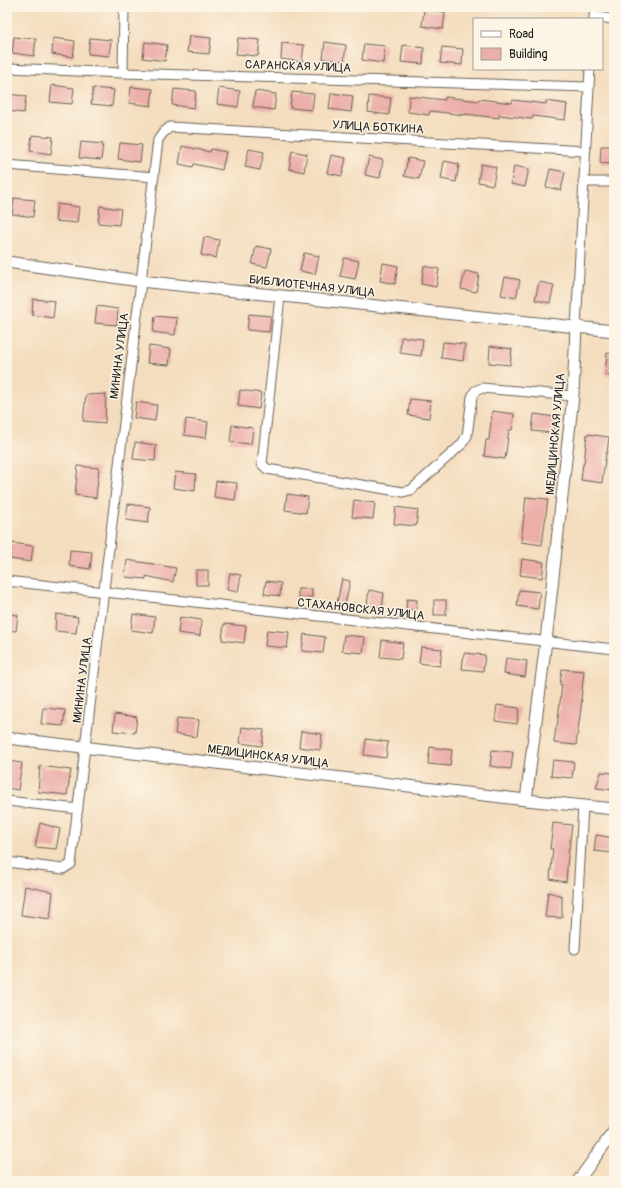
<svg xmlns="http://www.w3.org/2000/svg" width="621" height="1188" font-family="Pangolin,sans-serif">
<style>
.building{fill:#ecaea9}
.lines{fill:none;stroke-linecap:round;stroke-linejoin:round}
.minor-casing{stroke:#686055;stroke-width:11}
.tertiary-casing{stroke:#686055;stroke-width:13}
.minor{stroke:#fff;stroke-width:9}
.tertiary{stroke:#fff;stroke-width:11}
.labels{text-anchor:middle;stroke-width:3;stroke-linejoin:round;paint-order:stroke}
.street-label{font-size:12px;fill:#1c1c1c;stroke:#fcf5e5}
</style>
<rect width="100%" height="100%" fill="#fcf5e5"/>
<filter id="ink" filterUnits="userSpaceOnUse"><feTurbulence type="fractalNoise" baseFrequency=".025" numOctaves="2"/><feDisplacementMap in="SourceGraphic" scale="8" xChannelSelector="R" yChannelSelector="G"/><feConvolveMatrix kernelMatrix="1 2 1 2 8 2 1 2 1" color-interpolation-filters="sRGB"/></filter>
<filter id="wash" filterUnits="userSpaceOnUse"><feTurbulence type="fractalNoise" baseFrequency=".012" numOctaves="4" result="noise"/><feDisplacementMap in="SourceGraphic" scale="16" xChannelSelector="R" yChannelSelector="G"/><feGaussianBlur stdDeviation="0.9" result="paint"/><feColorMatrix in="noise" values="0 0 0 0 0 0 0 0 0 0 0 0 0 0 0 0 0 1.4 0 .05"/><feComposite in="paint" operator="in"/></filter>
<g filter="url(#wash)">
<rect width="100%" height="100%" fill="#f4ddbe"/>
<g id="blocks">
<g class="building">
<path d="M424,10L445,12L443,29L422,26Z"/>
<path d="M189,36L211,38L209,54L187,52Z"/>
<path d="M14,37L36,39L34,56L12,53Z"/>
<path d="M53,38L75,41L73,57L52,54Z"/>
<path d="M90,38L111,40L109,56L88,54Z"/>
<path d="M238,38L260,40L258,56L236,54Z"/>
<path d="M145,42L167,45L165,61L143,58Z"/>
<path d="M325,42L346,45L344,61L323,59Z"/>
<path d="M282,43L304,45L302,62L281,59Z"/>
<path d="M364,44L385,46L383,63L362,60Z"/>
<path d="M403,45L424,48L423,64L401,62Z"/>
<path d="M442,47L463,49L462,65L440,63Z"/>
<path d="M52,85L74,88L72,104L50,102Z"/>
<path d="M131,87L153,89L151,106L129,103Z"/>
<path d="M93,88L114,90L112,106L91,104Z"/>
<path d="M219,88L240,91L238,107L217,104Z"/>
<path d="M174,89L196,91L194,108L172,105Z"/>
<path d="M255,91L276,94L274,110L253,107Z"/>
<path d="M292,92L314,94L312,110L290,108Z"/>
<path d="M331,93L353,96L351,112L329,109Z"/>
<path d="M7,94L26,96L24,113L7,111Z"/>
<path d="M369,96L391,98L389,115L368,112Z"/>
<path d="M409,96L445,100V97L479,101V99L512,103L513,100L546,104V101L567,104L565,120L533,116L532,119L499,115V118L465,114V115L430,111L429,115L408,112Z"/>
<path d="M32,135L53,137L51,154L30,151Z"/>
<path d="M81,142L103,144L101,160L79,158Z"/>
<path d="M120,143L142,145L140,162L118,159Z"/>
<path d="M182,146L210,152L211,149L226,152L222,170L194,164L193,167L179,164Z"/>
<path d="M601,146H614V164L600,163Z"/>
<path d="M249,149L264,152L260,170L245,167Z"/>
<path d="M292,151L307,154L304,172L289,169Z"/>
<path d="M331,155L346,158L342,176L327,173Z"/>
<path d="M369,157L383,160L380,178L365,175Z"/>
<path d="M408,158L423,161L419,179L404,176Z"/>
<path d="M444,161L459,164L456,182L441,179Z"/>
<path d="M481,164L496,167L493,185L478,182Z"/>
<path d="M514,166L529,169L525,187L511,184Z"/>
<path d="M550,169L565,172L561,190L546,187Z"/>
<path d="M14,198L35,200L33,217L12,214Z"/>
<path d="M57,204L79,207L77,223L55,221Z"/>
<path d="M100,206L121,209L119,225L98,223Z"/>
<path d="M204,237L219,240L216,258L201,255Z"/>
<path d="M256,246L271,249L267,267L252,264Z"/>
<path d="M304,253L319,256L315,274L300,271Z"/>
<path d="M344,258L359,261L355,279L340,276Z"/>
<path d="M383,263L398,266L395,284L380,281Z"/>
<path d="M424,266L439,269L436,287L421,284Z"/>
<path d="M465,271L479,274L476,292L461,289Z"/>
<path d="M505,277L520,280L516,298L501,295Z"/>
<path d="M539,282L554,285L550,303L535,300Z"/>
<path d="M33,299L55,301L53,318L32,315Z"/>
<path d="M97,306L118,309L117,325L95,323Z"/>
<path d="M249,314L271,316L269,332L247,330Z"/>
<path d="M155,316L177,318L175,335L153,332Z"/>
<path d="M401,337L423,339L421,356L400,353Z"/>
<path d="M443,342L465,344L463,361L441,358Z"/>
<path d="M149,346L171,349L169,365L147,363Z"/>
<path d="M490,346L512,349L510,365L489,363Z"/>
<path d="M607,353L614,354V376L605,375Z"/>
<path d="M240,390L261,393L259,409L238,406Z"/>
<path d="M106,394L105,423L83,421L86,395Z"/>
<path d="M410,399L431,401L429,418L408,415Z"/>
<path d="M136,402L157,405L155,421L134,418Z"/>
<path d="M492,411L514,414L512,430H509L505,459L484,456L486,440H489Z"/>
<path d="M534,414L555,417L553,433L532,431Z"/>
<path d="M186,419L208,422L206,438L184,435Z"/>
<path d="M232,425L253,428L251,444L230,442Z"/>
<path d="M587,434L609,437L607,453H606L602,483L581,480L583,464H584Z"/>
<path d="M135,442L156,445L155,461L133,459Z"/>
<path d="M78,466L99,468L96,498L75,495Z"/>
<path d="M175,472L196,474L195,491L173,488Z"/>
<path d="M216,481L237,483L235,500L214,497Z"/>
<path d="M287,494L308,497L306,513L285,510Z"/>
<path d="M526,497L548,499L542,545L521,542Z"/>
<path d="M354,500L375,503L373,519L352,517Z"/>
<path d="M128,504L150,507L148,523L126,520Z"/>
<path d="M396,507L418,510L416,526L394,524Z"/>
<path d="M12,543L33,546L31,562L10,559Z"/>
<path d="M70,550L92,552L90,569L69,566Z"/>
<path d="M522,559L544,562L542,578L520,575Z"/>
<path d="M127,560L153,564L176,568L173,582L146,576V579L125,577Z"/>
<rect x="196" y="570" width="12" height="15"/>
<path d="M230,573L241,575L238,592L227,590Z"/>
<path d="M342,579L350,581L345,605L337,603Z"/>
<path d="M266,581L281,583L280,596L264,594Z"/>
<rect x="298" y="589" width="14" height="8"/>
<path d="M369,590L384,593L382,608L367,605Z"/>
<path d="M519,590L540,592L538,609L517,606Z"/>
<path d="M407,599L417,600L416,610L406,609Z"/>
<rect x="434" y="600" width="12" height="15"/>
<path d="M7,614L18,615L16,631L7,630Z"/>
<path d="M56,614L78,617L76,633L55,631Z"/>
<path d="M133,614L155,617L153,633L131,630Z"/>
<path d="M180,617L201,620L200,636L178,633Z"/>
<path d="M224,624L246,626L244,643L222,640Z"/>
<path d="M267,630L289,632L287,648L265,646Z"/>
<path d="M304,634L325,637L323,653L302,651Z"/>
<path d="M344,635L365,637L363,653L342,651Z"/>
<path d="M382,640L403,643L401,659L380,657Z"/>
<path d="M421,647L442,649L440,666L419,663Z"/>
<path d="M464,653L485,655L483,671L462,669Z"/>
<path d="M506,658L527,661L525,677L504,674Z"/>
<path d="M562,669L584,671L581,700H582L576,745L554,743L556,727H557L562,685H560Z"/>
<path d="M497,705L519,708L517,724L495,721Z"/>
<path d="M43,708L65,710L63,726L41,724Z"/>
<path d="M115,714L137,717L135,733L113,731Z"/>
<path d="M177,718L199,720L197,737L175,734Z"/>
<path d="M242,727L264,730L262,746L240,743Z"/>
<path d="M301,731L322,734L320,750L299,747Z"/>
<path d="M366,739L388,742L386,758L364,755Z"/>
<path d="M430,747L452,750L450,766L428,764Z"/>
<path d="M492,750L513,752L511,769L490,766Z"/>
<path d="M553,760L574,762L572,778L551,776Z"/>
<path d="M7,761L22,763L18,790L7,788Z"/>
<path d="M40,766L71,770L67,795L38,792Z"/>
<path d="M601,772L614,773V790L596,788Z"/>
<path d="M40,823L60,829L56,849L35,847Z"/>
<path d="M553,823L572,825L568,856L566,882L550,879L553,849H550Z"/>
<path d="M596,835L614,838V853L594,851Z"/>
<path d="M25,886L53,892L50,919L21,915Z"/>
<path d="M548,892L562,896V918L545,917Z"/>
</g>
</g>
</g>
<g filter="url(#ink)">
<use href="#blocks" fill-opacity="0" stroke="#686055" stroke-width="1"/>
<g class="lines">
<g class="minor-casing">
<g id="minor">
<path d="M594,17L614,19"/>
<path d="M594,19L595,7"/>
<path d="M7,68L123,73L589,87"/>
<path d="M123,73L124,7"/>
<path d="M7,165L154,177"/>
<path d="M583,182H614"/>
<path d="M280,296L262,464L267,469L403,492L411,490L461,445L467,436L472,397L475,391L482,388L573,396"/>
<path d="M576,327L590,69"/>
<path d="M7,581L614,649"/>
<path d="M7,801L78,809"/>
<path d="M7,862L63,869L71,864C101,623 128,381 158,140L163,133L170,127L585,151"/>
<path d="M575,949L583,806"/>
</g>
</g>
<g class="tertiary-casing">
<g id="tertiary">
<path d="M7,262L140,281L614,331"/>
<path d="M7,738L526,800L614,809"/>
<path d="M526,800L546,641L573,396L576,327"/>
<path d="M578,1181L614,1131"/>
</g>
</g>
<use href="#minor" class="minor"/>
<use href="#tertiary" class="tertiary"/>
</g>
</g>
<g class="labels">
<g class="street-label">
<text transform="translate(298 66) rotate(2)" y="4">САРАНСКАЯ УЛИЦА</text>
<text transform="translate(378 127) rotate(3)" y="4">УЛИЦА БОТКИНА</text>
<text transform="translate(312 286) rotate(6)" y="4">БИБЛИОТЕЧНАЯ УЛИЦА</text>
<text transform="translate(119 356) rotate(-83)" y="4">МИНИНА УЛИЦА</text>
<text transform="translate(555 434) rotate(-85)" y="4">МЕДИЦИНСКАЯ УЛИЦА</text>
<text transform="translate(361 609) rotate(6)" y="4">СТАХАНОВСКАЯ УЛИЦА</text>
<text transform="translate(82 680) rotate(-83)" y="4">МИНИНА УЛИЦА</text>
<text transform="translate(268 756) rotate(7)" y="4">МЕДИЦИНСКАЯ УЛИЦА</text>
</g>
</g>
<rect width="621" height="1188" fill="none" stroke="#fcf5e5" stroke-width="24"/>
<rect x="473" y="18" width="130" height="52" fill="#fcf5e5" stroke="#a29e95"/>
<rect x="481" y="31" width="20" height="6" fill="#ffffff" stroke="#a29e95"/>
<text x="509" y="38" font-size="12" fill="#1c1c1c">Road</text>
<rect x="481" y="48" width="20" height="12" fill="#ecaea9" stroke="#a29e95"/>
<text x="509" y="58" font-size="12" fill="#1c1c1c">Building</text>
</svg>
